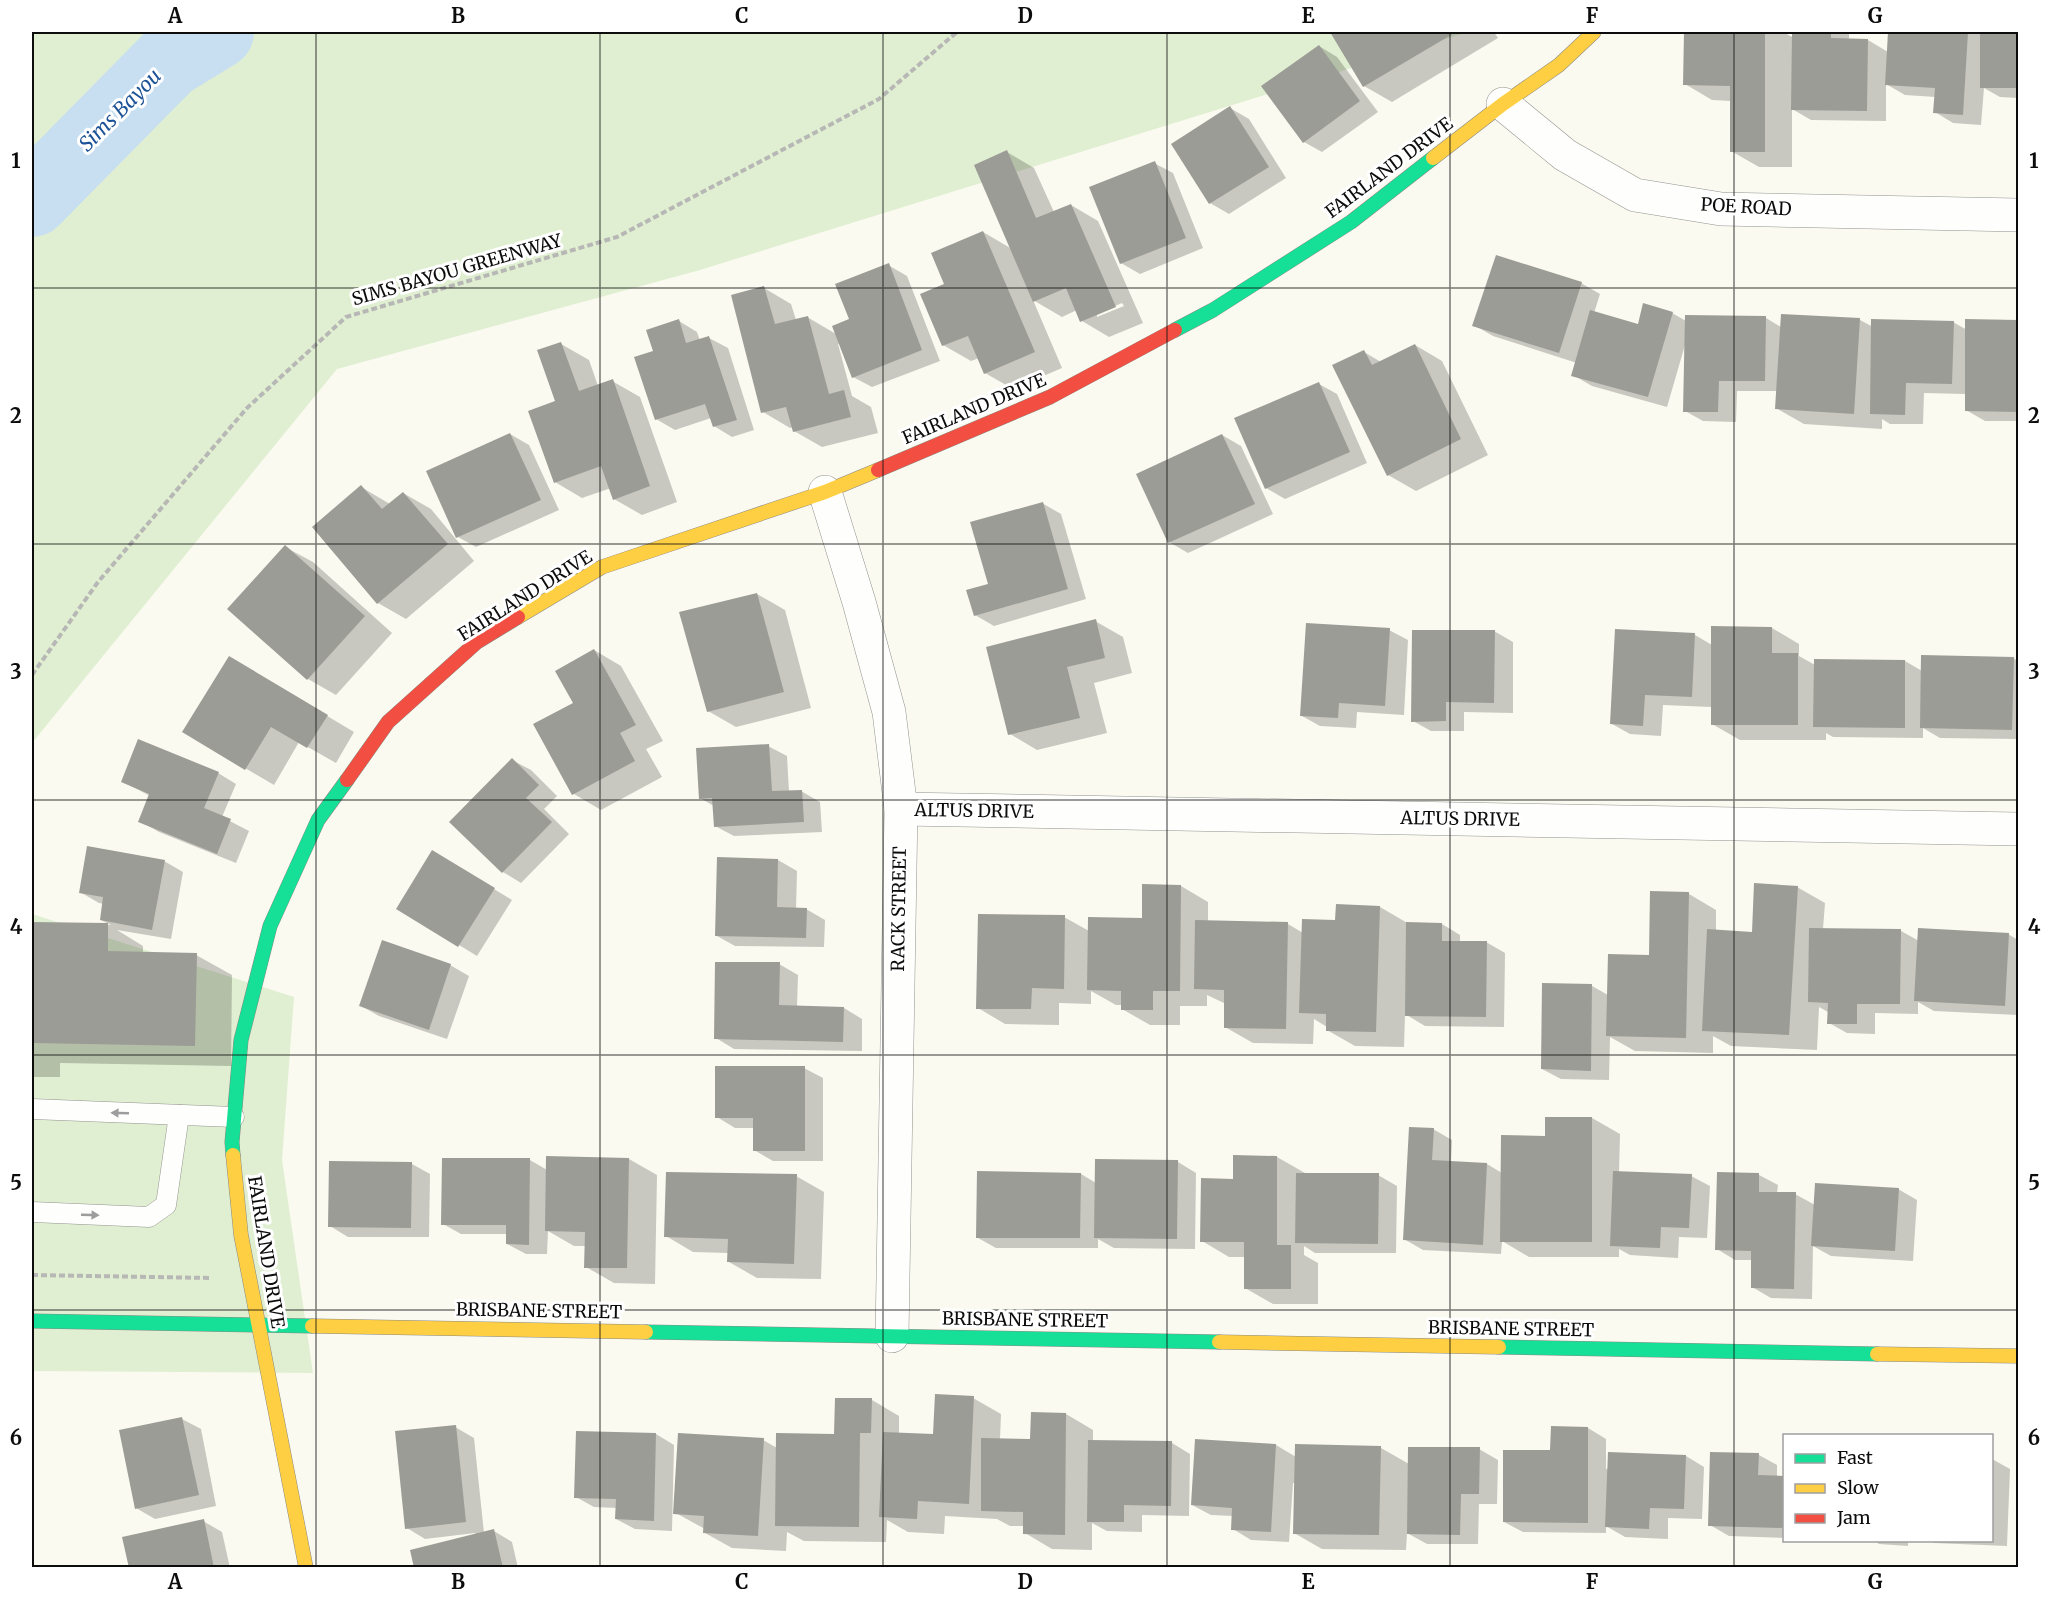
<svg xmlns="http://www.w3.org/2000/svg" width="2050" height="1599" font-family="Merriweather,serif">
<style>
.green{fill:#e0efd1}
.shadow{fill:#0003;fill-rule:evenodd}
.lines{fill:none;stroke-linecap:round;stroke-linejoin:round}
.river{stroke:#c8dff2;stroke-width:74}
.building{fill:#9c9c96}
.lane-casing{stroke:#93938f;stroke-width:21}
.street-casing{stroke:#93938f;stroke-width:34}
.fast-casing{stroke:#8a8a85;stroke-width:15}
.slow-casing{stroke:#8a8a85;stroke-width:15}
.jam-casing{stroke:#8a8a85;stroke-width:15}
.path{stroke:#b7b7b5;stroke-width:4;stroke-dasharray:6 3;stroke-linecap:butt}
.lane{stroke:#fefefd;stroke-width:20}
.street{stroke:#fefefd;stroke-width:33}
.fast{stroke:#16e098;stroke-width:14}
.slow{stroke:#ffcf43;stroke-width:14}
.jam{stroke:#f24e42;stroke-width:14}
.oneway{fill:#9d9d9d}
.grid{fill:none;stroke:#0c0c0c;stroke-width:1.5;stroke-opacity:0.55}
.labels{text-anchor:middle;stroke-width:6;stroke-linejoin:round;paint-order:stroke}
.street-label{font-size:18px;fill:#0c0c0c;stroke:#fff}
.water-label{font-size:20px;font-style:italic;fill:#1c5297;stroke:#fff}
.neatline{fill:none;stroke:#0c0c0c;stroke-width:2}
.grid-label{font-size:20px;text-anchor:middle;font-weight:bold;fill:#0c0c0c}
</style>
<rect width="100%" height="100%" fill="#fafaf0"/>
<g class="green">
<path d="M32,32H1468L700,270L337,369L32,743Z"/>
<path d="M32,914L294,997L282,1160L313,1373L32,1371Z"/>
</g>
<g class="shadow">
<path d="M1334,32H1494L1498,38L1392,102L1364,86L1332,33Z"/>
<path d="M1685,32H1783L1794,38V32H1849V40H1868L1888,52L1890,32H2018V98L2000,97L1984,88L1981,125L1953,123L1935,112L1936,97L1905,95L1886,84V121L1811,120L1792,109V167H1759L1731,151V101L1712,100L1685,84Z"/>
<path d="M1319,46L1337,57L1378,112L1322,152L1304,142Z"/>
<path d="M1230,108L1249,119L1286,178L1229,214L1210,203Z"/>
<path d="M1007,152L1034,168L1054,212L1071,205L1098,221L1143,323L1109,337L1082,321L1077,310L1062,317L1033,300L1062,368L1013,389L985,373L979,358L971,361L943,345L946,284L983,232L1012,249ZM1122,303L1124,306L1097,317V314Z"/>
<path d="M1154,163L1173,173L1203,248L1140,274L1121,263Z"/>
<path d="M888,265L907,276L940,361L872,387L853,377L840,343L838,344L852,396L871,407L878,433L822,447L794,431L793,427L790,428L763,412L764,288L791,304L796,320L807,317L836,334L851,320Z"/>
<path d="M1581,283L1600,294L1594,313L1639,326L1672,313L1686,321L1766,318L1781,327L1860,320L1873,327L1953,322L1967,330V321H2018V421H1985L1966,410V394L1924,393L1923,424H1890L1882,419V429L1804,424L1776,408L1777,391H1737L1736,422L1703,421L1685,411V345L1667,407L1592,386L1573,375L1577,363L1493,336L1474,325Z"/>
<path d="M679,321L697,332L700,341L709,338L728,348L754,430L732,437L714,426L711,418L675,430L656,419L655,352Z"/>
<path d="M561,344L589,360L598,386L612,381L640,397L677,502L642,515L614,499L611,488L582,498L555,482Z"/>
<path d="M1415,345L1442,361L1488,455L1416,491L1388,475L1364,352L1381,362Z"/>
<path d="M1319,384L1337,394L1367,463L1285,499L1266,488Z"/>
<path d="M510,434L529,445L559,510L476,547L458,537Z"/>
<path d="M1222,435L1241,446L1273,514L1188,553L1169,542Z"/>
<path d="M361,487L390,504L403,493L431,509L474,561L406,619L378,603L314,527Z"/>
<path d="M1042,503L1061,514L1086,599L994,626L975,615L990,585Z"/>
<path d="M285,547L313,562L392,633L336,695L308,679L229,609Z"/>
<path d="M757,594L785,610L811,708L736,727L708,711Z"/>
<path d="M1095,621L1123,637L1132,673L1094,683L1107,733L1037,750L1010,734Z"/>
<path d="M1772,628L1799,644V656L1815,665L1905,661L1922,671L2013,658L2018,661V739L1940,738L1923,728V738L1833,737L1826,733V740H1740L1712,724V707L1663,705L1661,736L1630,734L1612,724L1695,635L1712,645Z"/>
<path d="M1389,630L1408,640L1404,715L1357,712L1356,728L1320,726L1302,716Z"/>
<path d="M1494,631L1513,642V713L1464,712V731H1431L1413,721Z"/>
<path d="M594,650L621,666L663,741L646,749L662,777L601,810L574,794L575,703Z"/>
<path d="M257,674L354,732L336,763L299,742L274,785L184,732Z"/>
<path d="M768,746L787,756L789,792L801,791L820,802L822,832L734,836L715,826L714,806L700,798Z"/>
<path d="M512,760L531,770L557,796L544,809L569,834L521,883L503,872Z"/>
<path d="M218,773L236,784L222,817L249,831L236,863L159,832L140,821L150,796L122,781Z"/>
<path d="M718,859L778,860L797,871L796,909H806L825,920L824,947L735,946L717,936Z"/>
<path d="M164,861L183,872L171,939L117,930L143,946V953L196,955L232,975L231,1066L60,1063V1077H32V923L111,925L101,920L104,904L99,903L80,892Z"/>
<path d="M451,863L512,900L477,956L459,945Z"/>
<path d="M1181,886L1208,902V922L1288,924L1303,933L1380,907L1409,924H1442L1460,935V942H1486L1505,953L1504,1027L1425,1026L1405,1014L1404,1047L1355,1046L1327,1030V1027L1314,1019L1313,1044L1253,1043L1225,1027L1226,1004L1207,995V1006H1180V1025H1150L1122,1009V1005H1116L1091,991V1004L1059,1003V1025L1005,1024L978,1008L1064,917L1089,931L1143,919Z"/>
<path d="M1797,887L1825,903L1823,929L1901,931L1919,941L2008,934L2018,940V1015L1934,1011L1918,1002V1014L1875,1013V1034L1847,1033L1829,1023L1828,1012L1819,1007L1817,1050L1731,1046L1713,1036V1053L1635,1051L1610,1037L1609,1080L1561,1079L1542,1069L1592,986L1608,995L1651,956L1689,894L1716,910V931L1753,933Z"/>
<path d="M779,964L798,975L797,1007L844,1008L862,1019V1051L734,1049L716,1038Z"/>
<path d="M450,965L469,976L447,1039L379,1016L361,1006Z"/>
<path d="M804,1068L823,1078V1161H773L754,1150V1128H735L717,1117Z"/>
<path d="M1547,1118H1592L1620,1134L1619,1173L1691,1176L1710,1186L1707,1238L1679,1237L1678,1258L1630,1255L1619,1249V1257H1529L1502,1241L1501,1254L1423,1250L1404,1239L1433,1129L1452,1140L1451,1162L1487,1164L1502,1173L1547,1137Z"/>
<path d="M1235,1156L1277,1157L1305,1173L1378,1175L1397,1186L1396,1253H1315L1304,1246V1255L1318,1263V1304H1273L1245,1288V1257H1229L1202,1241L1235,1180Z"/>
<path d="M629,1159L657,1175L655,1284L614,1283L586,1267V1246H574L548,1231L547,1254H526L507,1244V1234H461L443,1224L530,1160L547,1170Z"/>
<path d="M1178,1162L1196,1173L1195,1249L1114,1248L1098,1239V1248H996L978,1238L1081,1174L1096,1183Z"/>
<path d="M412,1164L430,1174L429,1237H348L330,1226Z"/>
<path d="M1718,1174L1759,1175L1778,1185L1777,1193L1795,1194L1815,1205L1898,1189L1917,1200L1913,1261L1831,1256L1813,1246L1812,1299L1771,1298L1752,1287L1753,1260H1735L1717,1249Z"/>
<path d="M796,1176L824,1192L821,1279L757,1278L729,1262V1253L693,1252L666,1236Z"/>
<path d="M973,1398L1001,1414L1000,1439L1032,1440L1066,1414L1093,1430V1441L1172,1443L1190,1454L1189,1516L1142,1515V1532L1107,1531L1092,1523V1550L1052,1549L1025,1533V1526H1010L997,1519L945,1516L944,1534L908,1532L887,1520L886,1542L804,1541L787,1532L786,1551L732,1548L705,1533V1529L674,1512L763,1440L777,1448L835,1436L872,1400L899,1416V1434L934,1436Z"/>
<path d="M182,1419L201,1429L216,1506L155,1519L136,1508Z"/>
<path d="M455,1427L474,1438L484,1533L494,1531L512,1542L518,1568H416L476,1535L475,1533L425,1539L407,1528Z"/>
<path d="M1588,1428L1606,1439V1469L1686,1456L1704,1467L1702,1519L1668,1518V1539L1625,1537L1606,1526V1533L1523,1532L1504,1522L1552,1451Z"/>
<path d="M656,1434L674,1445L672,1531L635,1529L616,1519L617,1508L594,1507L576,1497Z"/>
<path d="M1276,1445L1296,1457L1381,1448L1409,1464L1479,1449L1498,1460L1497,1504H1479L1478,1544H1427L1407,1533L1406,1550L1322,1549L1294,1533L1295,1483H1293L1289,1542L1251,1540L1233,1529V1516L1211,1515L1192,1505Z"/>
<path d="M1759,1455L1777,1465V1477H1784V1538L1729,1536L1710,1525Z"/>
<path d="M1992,1459L2010,1469L2007,1546L1934,1543L1929,1540H1992Z"/>
<path d="M203,1521L222,1532L230,1568H131Z"/>
<path d="M1873,1540H1908V1546L1879,1544Z"/>
</g>
<g class="lines">
<path class="river" d="M32,200L168,62L217,32"/>
</g>
<g class="building">
<path d="M1330,32H1456L1363,87Z"/>
<path d="M1684,32H1765V152H1730V86L1683,85Z"/>
<path d="M1792,32H1831V38L1868,39L1867,111L1791,110Z"/>
<path d="M1888,32H1968L1963,115L1933,113L1935,88L1885,85Z"/>
<rect x="1980" y="32" width="38" height="56"/>
<path d="M1319,45L1360,101L1303,143L1261,86Z"/>
<path d="M1230,106L1269,167L1209,204L1171,144Z"/>
<path d="M1007,150L1036,218L1071,204L1116,307L1080,322L1066,288L1033,302L974,165Z"/>
<path d="M1155,161L1186,238L1120,264L1089,187Z"/>
<path d="M983,231L1035,352L984,374L968,336L942,346L920,294L944,284L931,253Z"/>
<path d="M1496,255L1582,282L1559,353L1472,326Z"/>
<path d="M889,263L922,350L852,378L832,326L849,319L835,284Z"/>
<path d="M764,286L775,324L808,316L829,394L844,390L851,417L793,432L786,407L761,413L731,295Z"/>
<path d="M1643,303L1673,312L1648,397L1571,376L1590,310L1638,324Z"/>
<path d="M1781,314L1860,318L1854,414L1775,409Z"/>
<path d="M1685,315L1766,316L1765,381H1719L1718,412H1683Z"/>
<path d="M679,319L686,343L709,336L737,420L713,427L705,404L655,420L634,357L653,351L646,330Z"/>
<path d="M1871,319L1954,321L1952,384L1906,383L1905,415L1870,414Z"/>
<path d="M1965,319L2018,320V412L1965,411Z"/>
<path d="M561,342L579,391L613,379L650,486L613,500L601,466L554,483L528,411L555,401L537,350Z"/>
<path d="M1415,344L1461,439L1387,476L1332,365L1364,350L1372,365Z"/>
<path d="M1319,382L1350,452L1265,489L1234,418Z"/>
<path d="M510,433L541,500L456,538L426,471Z"/>
<path d="M1222,434L1255,504L1168,543L1136,474Z"/>
<path d="M361,485L382,509L403,492L448,544L377,604L312,527Z"/>
<path d="M1043,502L1068,589L974,616L966,590L988,584L970,522Z"/>
<path d="M285,545L365,616L307,680L227,609Z"/>
<path d="M757,593L784,692L707,712L679,612Z"/>
<path d="M1096,619L1105,658L1067,667L1080,718L1008,735L986,647Z"/>
<path d="M1306,623L1390,628L1385,706L1339,703L1338,718L1300,716Z"/>
<path d="M1711,626L1772,627V653H1798V725H1711Z"/>
<path d="M1615,629L1695,633L1692,697L1645,695L1643,726L1610,724Z"/>
<path d="M1412,630H1495L1494,703L1446,702V721L1411,722Z"/>
<path d="M594,649L636,725L620,733L635,761L572,795L533,724L573,703L555,671Z"/>
<path d="M1921,655L2014,657L2012,730L1920,728Z"/>
<path d="M229,656L328,715L307,748L271,727L245,770L182,732Z"/>
<path d="M1814,659L1905,660V728L1813,727Z"/>
<path d="M138,739L219,772L204,808L231,819L217,854L138,822L149,794L121,782Z"/>
<path d="M769,744L772,791L802,790L804,822L714,827L712,798L699,799L696,748Z"/>
<path d="M512,758L539,785L526,798L552,822L502,873L449,822Z"/>
<path d="M87,846L165,860L152,930L100,920L103,897L79,893Z"/>
<path d="M432,850L495,888L458,947L396,909Z"/>
<path d="M717,857L778,859L777,907L807,908L806,938L715,936Z"/>
<path d="M1754,883L1798,886L1789,1035L1702,1031L1707,929L1752,932Z"/>
<path d="M1142,884L1181,885L1180,991H1153V1010H1121V991L1087,990L1088,917L1142,918Z"/>
<path d="M1650,891L1689,892L1686,1038L1606,1036L1608,954L1649,955Z"/>
<path d="M1336,904L1380,906L1376,1032L1326,1031V1014L1299,1013L1302,919L1335,920Z"/>
<path d="M978,914L1065,915L1064,989L1032,988L1031,1009H976Z"/>
<path d="M1195,920L1288,922L1286,1029L1224,1028V990L1194,989Z"/>
<path d="M32,922L108,923V951L197,953L195,1046L32,1043Z"/>
<path d="M1406,922L1442,923V941H1487L1486,1017L1405,1016Z"/>
<path d="M1809,928L1901,929L1900,1004H1857V1024H1827L1828,1003L1808,1002Z"/>
<path d="M1918,928L2009,933L2005,1006L1914,1001Z"/>
<path d="M382,940L451,964L429,1030L359,1006Z"/>
<path d="M715,962H780L779,1005L844,1007L843,1042L714,1039Z"/>
<path d="M1542,983L1592,984L1591,1071L1541,1069Z"/>
<path d="M715,1066H805V1151H753V1118H715Z"/>
<path d="M1545,1117H1592V1242H1500L1501,1135L1545,1136Z"/>
<path d="M1409,1127L1434,1128L1432,1160L1487,1163L1483,1245L1403,1240Z"/>
<path d="M1233,1155L1277,1156V1245H1291V1289H1244V1242H1200L1201,1178L1233,1179Z"/>
<path d="M546,1156L629,1158L627,1268H584L585,1232L545,1231Z"/>
<path d="M442,1158H530L529,1245L506,1244V1225H441Z"/>
<path d="M1095,1159L1178,1160L1177,1239L1094,1238Z"/>
<path d="M329,1161L412,1162L411,1228L328,1227Z"/>
<path d="M977,1171L1081,1173L1080,1238H976Z"/>
<path d="M1613,1171L1692,1174L1689,1228L1661,1227L1660,1248L1610,1246Z"/>
<path d="M666,1172L797,1174L794,1264L727,1262L728,1239L664,1237Z"/>
<path d="M1717,1172L1759,1173V1192H1796L1794,1289L1751,1288V1251L1715,1250Z"/>
<path d="M1296,1173H1379L1378,1244L1295,1243Z"/>
<path d="M1815,1183L1899,1188L1895,1251L1811,1246Z"/>
<path d="M935,1394L974,1396L969,1504L918,1501L917,1519L879,1517L883,1432L933,1434Z"/>
<path d="M835,1398H872L871,1433H860L859,1527L775,1526L776,1433L834,1434Z"/>
<path d="M1031,1412L1066,1413L1065,1535L1023,1534V1512L981,1511V1438L1030,1439Z"/>
<path d="M182,1417L199,1495L135,1509L119,1430Z"/>
<path d="M456,1425L466,1522L405,1529L395,1431Z"/>
<path d="M1551,1426L1588,1427V1523L1503,1522V1450H1550Z"/>
<path d="M576,1431L656,1433L654,1521L615,1519L616,1499L574,1498Z"/>
<path d="M678,1433L764,1438L758,1536L703,1533L704,1516L673,1514Z"/>
<path d="M1195,1439L1276,1444L1271,1532L1231,1530L1232,1508L1191,1505Z"/>
<path d="M1088,1440L1172,1441L1171,1506L1124,1505V1522H1087Z"/>
<path d="M1295,1444L1381,1446L1379,1535L1293,1534Z"/>
<path d="M1408,1447H1480L1479,1494H1461L1460,1535L1407,1534Z"/>
<path d="M1608,1452L1686,1455L1684,1509L1650,1508L1649,1529L1605,1527Z"/>
<path d="M1710,1452L1759,1453L1758,1475L1784,1476V1528L1708,1526Z"/>
<path d="M204,1519L214,1568H129L122,1537Z"/>
<path d="M494,1529L503,1568H414L410,1550Z"/>
</g>
<g class="lines">
<g class="lane-casing">
<g id="lane">
<path d="M32,1109L234,1117"/>
<path d="M32,1212L149,1217L166,1205L179,1115"/>
</g>
</g>
<g class="street-casing">
<g id="street">
<path d="M1503,104L1565,155L1635,195L1721,209L2018,215"/>
<path d="M825,492L859,602L889,712L901,809L892,1336"/>
<path d="M901,809L2018,829"/>
</g>
</g>
<g class="fast-casing">
<g id="fast">
<path d="M1175,330L1213,310L1351,222L1433,158"/>
<path d="M233,1155L232,1142L241,1040L270,926L318,820L347,780"/>
<path d="M32,1321L312,1326"/>
<path d="M646,1332L1219,1342"/>
<path d="M1499,1347L1877,1354"/>
</g>
</g>
<g class="slow-casing">
<g id="slow">
<path d="M1433,158L1503,104L1559,65L1594,32"/>
<path d="M518,617L602,567L825,492L878,470"/>
<path d="M233,1155L241,1235L306,1568"/>
<path d="M312,1326L646,1332"/>
<path d="M1219,1342L1499,1347"/>
<path d="M1877,1354L2018,1356"/>
</g>
</g>
<g class="jam-casing">
<g id="jam">
<path d="M878,470L1050,397L1175,330"/>
<path d="M347,780L388,722L477,642L518,617"/>
</g>
</g>
<g class="path">
<path d="M32,675L98,582L247,408L346,317L617,237L879,99L957,32"/>
<path d="M32,1275L212,1278"/>
</g>
<use href="#lane" class="lane"/>
<use href="#street" class="street"/>
<use href="#fast" class="fast"/>
<use href="#slow" class="slow"/>
<use href="#jam" class="jam"/>
</g>
<defs><path id="oneway-solid" d="M-6-.8H1V-3.2L6.5 0L1 3.2V.8H-6Z" transform="scale(1.5)"/></defs>
<g class="oneway">
<use href="#oneway-solid" transform="translate(120 1113) rotate(-178)"/>
<use href="#oneway-solid" transform="translate(90 1215) rotate(2)"/>
</g>
<path class="grid" d="M316,32V1568M600,32V1568M883,32V1568M1167,32V1568M1450,32V1568M1734,32V1568M32,288H2018M32,544H2018M32,800H2018M32,1055H2018M32,1310H2018"/>
<g class="labels">
<g class="street-label">
<text transform="translate(1389 168) rotate(-37)" y="6">FAIRLAND DRIVE</text>
<text transform="translate(1746 207) rotate(3)" y="6">POE ROAD</text>
<text transform="translate(457 270) rotate(-16)" y="6">SIMS BAYOU GREENWAY</text>
<text transform="translate(974 409) rotate(-23)" y="6">FAIRLAND DRIVE</text>
<text transform="translate(525 596) rotate(-32)" y="6">FAIRLAND DRIVE</text>
<text transform="translate(974 811) rotate(1)" y="6">ALTUS DRIVE</text>
<text transform="translate(1460 819) rotate(1)" y="6">ALTUS DRIVE</text>
<text transform="translate(899 909) rotate(-89)" y="6">RACK STREET</text>
<text transform="translate(266 1252) rotate(81)" y="6">FAIRLAND DRIVE</text>
<text transform="translate(539 1311) rotate(1)" y="6">BRISBANE STREET</text>
<text transform="translate(1025 1320) rotate(1)" y="6">BRISBANE STREET</text>
<text transform="translate(1511 1329) rotate(1)" y="6">BRISBANE STREET</text>
</g>
<g class="water-label">
<text transform="translate(120 110) rotate(-45)" y="7">Sims Bayou</text>
</g>
</g>
<rect width="2050" height="1599" fill="none" stroke="#ffffff" stroke-width="66"/>
<rect x="1783" y="1434" width="210" height="108" fill="#ffffff" stroke="#9e9e9e" stroke-width="1.5"/>
<rect x="1795" y="1454" width="30" height="9" fill="#16e098" stroke="#9e9e9e" stroke-width="1.5"/>
<text x="1837" y="1464" font-size="18" fill="#0c0c0c">Fast</text>
<rect x="1795" y="1484" width="30" height="9" fill="#ffcf43" stroke="#9e9e9e" stroke-width="1.5"/>
<text x="1837" y="1494" font-size="18" fill="#0c0c0c">Slow</text>
<rect x="1795" y="1514" width="30" height="9" fill="#f24e42" stroke="#9e9e9e" stroke-width="1.5"/>
<text x="1837" y="1524" font-size="18" fill="#0c0c0c">Jam</text>
<rect x="33" y="33" width="1984" height="1533" class="neatline"/>
<g class="grid-label">
<text x="175" y="23">A</text>
<text x="458" y="23">B</text>
<text x="742" y="23">C</text>
<text x="1025" y="23">D</text>
<text x="1308" y="23">E</text>
<text x="1592" y="23">F</text>
<text x="1875" y="23">G</text>
<text x="16" y="168">1</text>
<text x="2034" y="168">1</text>
<text x="16" y="423">2</text>
<text x="2034" y="423">2</text>
<text x="16" y="679">3</text>
<text x="2034" y="679">3</text>
<text x="16" y="934">4</text>
<text x="2034" y="934">4</text>
<text x="16" y="1190">5</text>
<text x="2034" y="1190">5</text>
<text x="16" y="1445">6</text>
<text x="2034" y="1445">6</text>
<text x="175" y="1589">A</text>
<text x="458" y="1589">B</text>
<text x="742" y="1589">C</text>
<text x="1025" y="1589">D</text>
<text x="1308" y="1589">E</text>
<text x="1592" y="1589">F</text>
<text x="1875" y="1589">G</text>
</g>
</svg>
